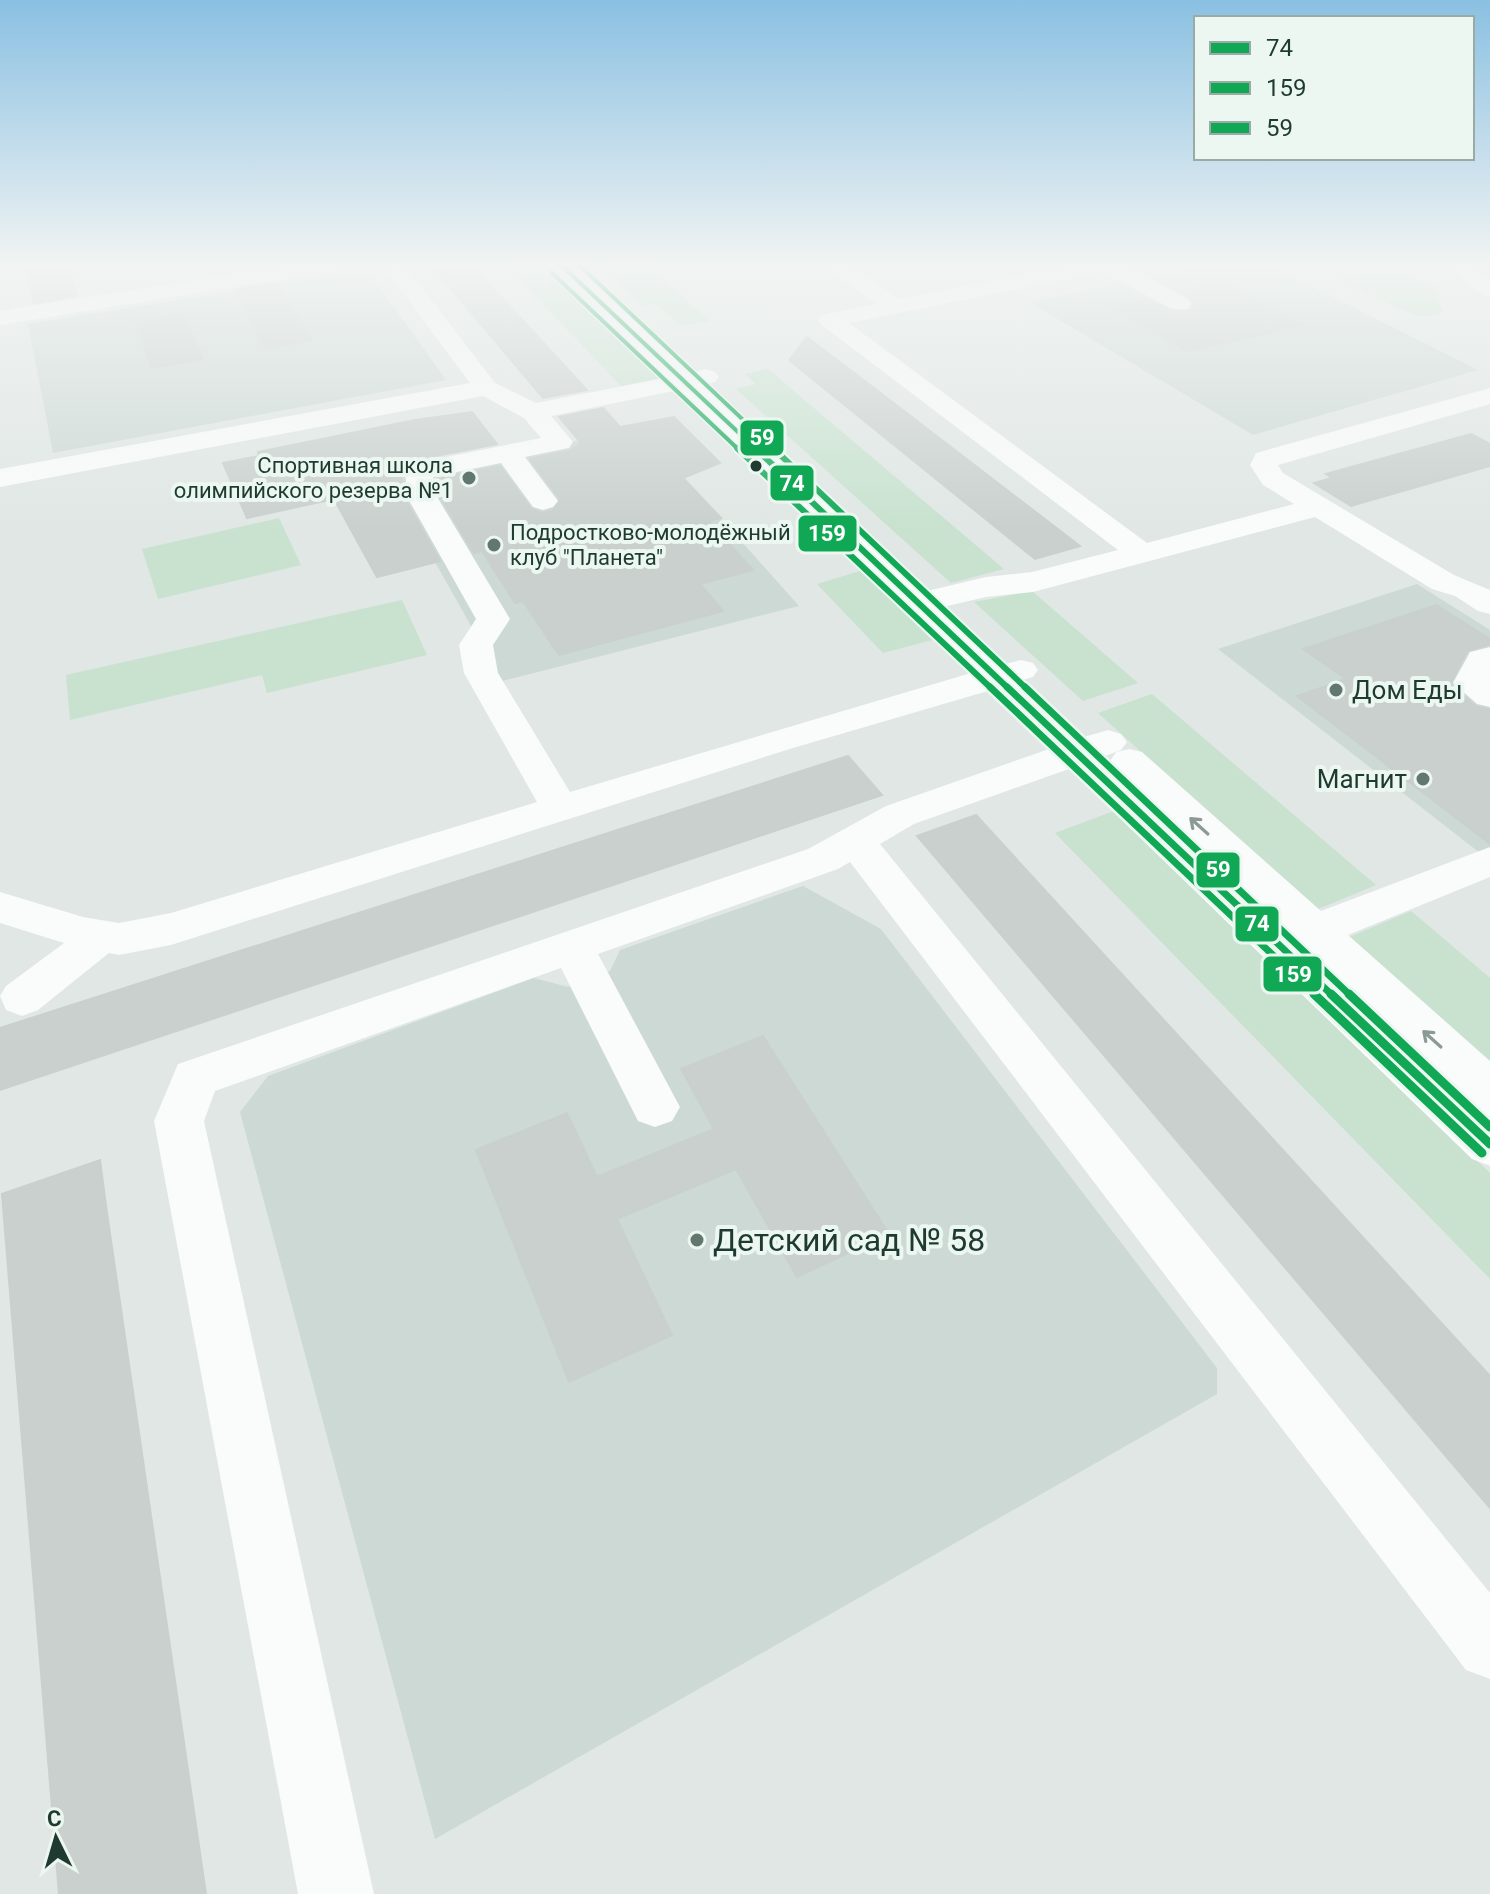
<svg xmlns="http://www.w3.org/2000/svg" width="1490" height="1894" font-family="Roboto,sans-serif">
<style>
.built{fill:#cdd9d4}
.green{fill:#c8e2cf}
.building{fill:#c9d0cd;stroke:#c9d0cd;stroke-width:2}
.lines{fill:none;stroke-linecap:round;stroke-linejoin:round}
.minor{fill:#fafbfb;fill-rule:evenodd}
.bus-1-far3-casing{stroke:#edf7f2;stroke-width:7}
.bus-1-far2-casing{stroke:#edf7f2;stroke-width:10}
.bus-1-far1-casing{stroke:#edf7f2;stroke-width:12}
.bus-1-casing{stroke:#edf7f2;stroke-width:15}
.bus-2-far3-casing{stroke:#edf7f2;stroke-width:7}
.bus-2-far2-casing{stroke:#edf7f2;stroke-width:10}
.bus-2-far1-casing{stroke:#edf7f2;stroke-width:12}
.bus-2-casing{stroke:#edf7f2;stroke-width:15}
.bus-3-far3-casing{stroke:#edf7f2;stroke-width:7}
.bus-3-far2-casing{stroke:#edf7f2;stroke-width:10}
.bus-3-far1-casing{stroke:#edf7f2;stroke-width:12}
.bus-3-casing{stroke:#edf7f2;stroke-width:15}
.bus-1-far3{stroke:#10a855;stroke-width:4}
.bus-1-far2{stroke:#10a855;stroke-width:6}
.bus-1-far1{stroke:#10a855;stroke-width:7}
.bus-1{stroke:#10a855;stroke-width:9}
.bus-2-far3{stroke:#10a855;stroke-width:4}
.bus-2-far2{stroke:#10a855;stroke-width:6}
.bus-2-far1{stroke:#10a855;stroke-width:7}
.bus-2{stroke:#10a855;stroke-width:9}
.bus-3-far3{stroke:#10a855;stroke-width:4}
.bus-3-far2{stroke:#10a855;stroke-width:6}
.bus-3-far1{stroke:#10a855;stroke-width:7}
.bus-3{stroke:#10a855;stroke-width:9}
.oneway{stroke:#8c9a96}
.bus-dot{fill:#1e3a31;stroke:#edf7f2;stroke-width:3}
.poi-dot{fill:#627770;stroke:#edf7f2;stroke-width:3}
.labels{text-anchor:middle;stroke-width:8;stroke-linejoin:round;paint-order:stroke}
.far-poi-label{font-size:22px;fill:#1e3a31;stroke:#edf7f2;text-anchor:end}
.poi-label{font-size:26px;fill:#1e3a31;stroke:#edf7f2;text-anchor:start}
.near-poi-label{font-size:32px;fill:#1e3a31;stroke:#edf7f2;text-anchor:start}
.line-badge{stroke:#edf7f2;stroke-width:3}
.badge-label{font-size:22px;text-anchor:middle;font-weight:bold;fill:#fff}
</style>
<rect width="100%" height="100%" fill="#e0e7e4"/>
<g class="built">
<path d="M1222,263H1265L1478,370L1253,435L1029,302Z"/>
<path d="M367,270L446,380L53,453L28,324Z"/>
<path d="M640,428L799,606L502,681L389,480Z"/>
<path d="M1417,584L1490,630V850L1480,853L1218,649Z"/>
<path d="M803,886L881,929L1217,1368V1394L435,1839L240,1112L268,1076L534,978L568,987L610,971L620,950Z"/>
</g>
<g class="green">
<path d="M504,263H547L665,377L621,386Z"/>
<path d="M596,263H643L710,321L681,326L656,304L644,306Z"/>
<path d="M1393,268L1435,287L1443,313L1419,317L1335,280Z"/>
<path d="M768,369L1004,569L951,583L736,389L756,384L745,374Z"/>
<path d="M279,518L301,565L158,599L142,549Z"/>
<path d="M860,571L932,640L883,653L817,584Z"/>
<path d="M1032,591L1138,683L1083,701L974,602Z"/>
<path d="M402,600L427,655L267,693L262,675L70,720L66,675Z"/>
<path d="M1152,694L1376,885L1316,910L1098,713Z"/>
<path d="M1114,811L1490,1173V1279L1055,833Z"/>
<path d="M1411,911L1490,978V1067L1347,938Z"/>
</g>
<g class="building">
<path d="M24,263H67L77,296L34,303Z"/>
<path d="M429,263H470L587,390L543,398Z"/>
<path d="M277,283L312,340L265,348L234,290Z"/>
<path d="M1222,283L1305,325L1187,351L1109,307L1147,299L1171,312H1188L1194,302L1182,292Z"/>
<path d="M183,314L203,359L152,368L135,322Z"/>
<path d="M807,337L878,391L1080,546L1035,559L789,360Z"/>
<path d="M603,408L620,427L674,417L720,463L683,478L721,518L708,521L753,570L700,584L723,611L559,655L523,601L515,603L482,551L474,553L439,494L436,479L500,466L531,509L542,513L554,510L560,499L530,459L570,451L581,443L559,417Z"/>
<path d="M472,412L497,444L415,460L405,463L400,470L403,496L440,561L377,577L334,499L247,518L223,463L259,456L258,452L415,420Z"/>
<path d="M1471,434L1490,444V466L1351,506L1314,483L1332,478L1326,474Z"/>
<path d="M1436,605L1490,639V644L1467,651L1450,684L1475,706L1490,710V844L1297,696L1346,679L1303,649Z"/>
<path d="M848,756L882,795L0,1090V1028Z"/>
<path d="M976,815L1490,1376V1508L917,836Z"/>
<path d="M763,1036L889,1234L797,1277L736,1169L617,1219L672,1335L569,1382L476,1150L567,1113L597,1177L714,1129L681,1069Z"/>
<path d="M100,1160L106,1206L206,1894H59L2,1194Z"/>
</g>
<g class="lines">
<g class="minor">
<path d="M303,263H357L346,269L0,325V311Z"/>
<path d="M381,263H403L495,383L536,403L665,378L548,263H572L690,373L706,369L715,372L719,377L715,382L704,385L927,591L986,577L1032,572L1118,550L822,325L818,320L822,315L876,304L821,263H847L900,299L1078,263H1123L1188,299L1191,304L1188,309H1172L1102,272L849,323L1147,543L1294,504L1263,485L1250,465L1256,453L1490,388V404L1278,465L1283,473L1454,575L1490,590V614L1478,611L1455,596L1432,589L1315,517L1033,592L986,597L943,607L1005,664L1021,660L1033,663L1038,670L1033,677L1023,680L1084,737L1108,730L1121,734L1127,742L1121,750L1105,756L1110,761L1116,752L1129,749L1142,752L1321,911L1490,847V877L1348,935L1490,1061V1166L1472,1159L1069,769L914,824L880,844L1490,1593V1679L1466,1670L850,862L838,869L598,954L680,1107L672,1121L655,1127L638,1121L561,968L215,1091L204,1121L374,1894H298L154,1121L178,1064L808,849L886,806L1049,749L988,691L793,748L171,945L119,955L109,953L38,1010L22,1016L6,1010L0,996L6,986L64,943L0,923V892L83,917L119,923L171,913L537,802L464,673L459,645L476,619L406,495V479L402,472L406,466L416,463L541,438L524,418L483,396L0,487V469L470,383ZM678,390L971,673L570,792L498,673L493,645L510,619L436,495L433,477L501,463L533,507L543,510L553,507L558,501L525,457L569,448L573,442L551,416Z"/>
<path d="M1454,263H1476L1477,269L1490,279V297C1475,293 1458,279 1454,263Z"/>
<path d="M1490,647V707L1477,704L1453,683L1470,652Z"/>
</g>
<g class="bus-1-far3-casing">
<path id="bus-1-far3" d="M559,263L757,450"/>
</g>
<g class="bus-1-far2-casing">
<path id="bus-1-far2" d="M755,448L1009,689"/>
</g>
<g class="bus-1-far1-casing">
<path id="bus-1-far1" d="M1007,687L1333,996"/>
</g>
<g class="bus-1-casing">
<path id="bus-1" d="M1331,994L1490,1144"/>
</g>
<g class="bus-2-far3-casing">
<path id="bus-2-far3" d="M551,272L739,450"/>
</g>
<g class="bus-2-far2-casing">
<path id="bus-2-far2" d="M737,448L992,689"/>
</g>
<g class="bus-2-far1-casing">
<path id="bus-2-far1" d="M990,687L1316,996"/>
</g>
<g class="bus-2-casing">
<path id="bus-2" d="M1314,994L1482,1153"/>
</g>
<g class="bus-3-far3-casing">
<path id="bus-3-far3" d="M577,263L775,450"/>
</g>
<g class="bus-3-far2-casing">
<path id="bus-3-far2" d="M773,448L1027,689"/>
</g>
<g class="bus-3-far1-casing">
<path id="bus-3-far1" d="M1025,687L1351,996"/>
</g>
<g class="bus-3-casing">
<path id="bus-3" d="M1349,994L1490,1127"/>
</g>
<use href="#bus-1-far3" class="bus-1-far3"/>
<use href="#bus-1-far2" class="bus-1-far2"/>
<use href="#bus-1-far1" class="bus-1-far1"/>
<use href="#bus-1" class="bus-1"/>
<use href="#bus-2-far3" class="bus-2-far3"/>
<use href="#bus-2-far2" class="bus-2-far2"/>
<use href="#bus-2-far1" class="bus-2-far1"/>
<use href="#bus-2" class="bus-2"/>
<use href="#bus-3-far3" class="bus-3-far3"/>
<use href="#bus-3-far2" class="bus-3-far2"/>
<use href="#bus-3-far1" class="bus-3-far1"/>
<use href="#bus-3" class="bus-3"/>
</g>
<defs><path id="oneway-shaft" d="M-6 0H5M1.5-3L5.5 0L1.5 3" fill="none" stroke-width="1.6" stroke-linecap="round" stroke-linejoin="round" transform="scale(2)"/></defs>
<g class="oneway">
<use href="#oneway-shaft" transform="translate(1199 826) rotate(-138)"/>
<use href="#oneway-shaft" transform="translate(1432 1039) rotate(-138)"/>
</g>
<linearGradient id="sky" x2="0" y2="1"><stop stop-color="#8ac0e2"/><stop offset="0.5" stop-color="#f1f4f3"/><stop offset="1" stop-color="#f1f4f3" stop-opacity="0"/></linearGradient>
<rect width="1490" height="528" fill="url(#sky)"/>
<circle class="bus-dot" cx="756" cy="466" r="7"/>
<g class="poi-dot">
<circle cx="469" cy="478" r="8"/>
<circle cx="494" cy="545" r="8"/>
<circle cx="1336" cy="690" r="8"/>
<circle cx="1423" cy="779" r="8"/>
<circle cx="697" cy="1240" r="8"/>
</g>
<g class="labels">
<g class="far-poi-label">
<text x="453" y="473">Спортивная школа<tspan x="453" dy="25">олимпийского резерва №1</tspan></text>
<text x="510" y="540" text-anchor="start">Подростково-молодёжный<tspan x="510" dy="25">клуб "Планета"</tspan></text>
</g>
<g class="poi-label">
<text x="1352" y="699">Дом Еды</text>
<text x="1407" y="788" text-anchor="end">Магнит</text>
</g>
<g class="near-poi-label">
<text x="713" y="1251">Детский сад № 58</text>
</g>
</g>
<g class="line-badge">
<rect x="739" y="419" width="46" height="38" rx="8" fill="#10a855"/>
<rect x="769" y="464" width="46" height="38" rx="8" fill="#10a855"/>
<rect x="797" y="514" width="61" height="39" rx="8" fill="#10a855"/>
<rect x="1195" y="851" width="46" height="38" rx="8" fill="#10a855"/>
<rect x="1234" y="905" width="46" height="38" rx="8" fill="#10a855"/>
<rect x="1262" y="955" width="61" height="38" rx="8" fill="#10a855"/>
</g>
<g class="badge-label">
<text x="762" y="445">59</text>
<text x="792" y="491">74</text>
<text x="827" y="541">159</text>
<text x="1218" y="877">59</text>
<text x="1257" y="931">74</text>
<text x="1293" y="982">159</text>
</g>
<rect x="1194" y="16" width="280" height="144" fill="#edf7f2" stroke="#9aaba5" stroke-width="2"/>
<rect x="1210" y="42" width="40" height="12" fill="#10a855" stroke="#9aaba5" stroke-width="2"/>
<text x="1266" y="56" font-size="24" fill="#1e3a31">74</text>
<rect x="1210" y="82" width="40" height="12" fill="#10a855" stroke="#9aaba5" stroke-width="2"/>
<text x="1266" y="96" font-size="24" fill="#1e3a31">159</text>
<rect x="1210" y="122" width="40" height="12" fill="#10a855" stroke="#9aaba5" stroke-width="2"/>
<text x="1266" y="136" font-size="24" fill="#1e3a31">59</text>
<g transform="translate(56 1838) rotate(355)" stroke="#edf7f2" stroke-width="6" paint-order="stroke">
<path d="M0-6L14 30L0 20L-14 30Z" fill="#1e3a31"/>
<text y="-12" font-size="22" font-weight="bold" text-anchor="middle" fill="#1e3a31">С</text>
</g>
</svg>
